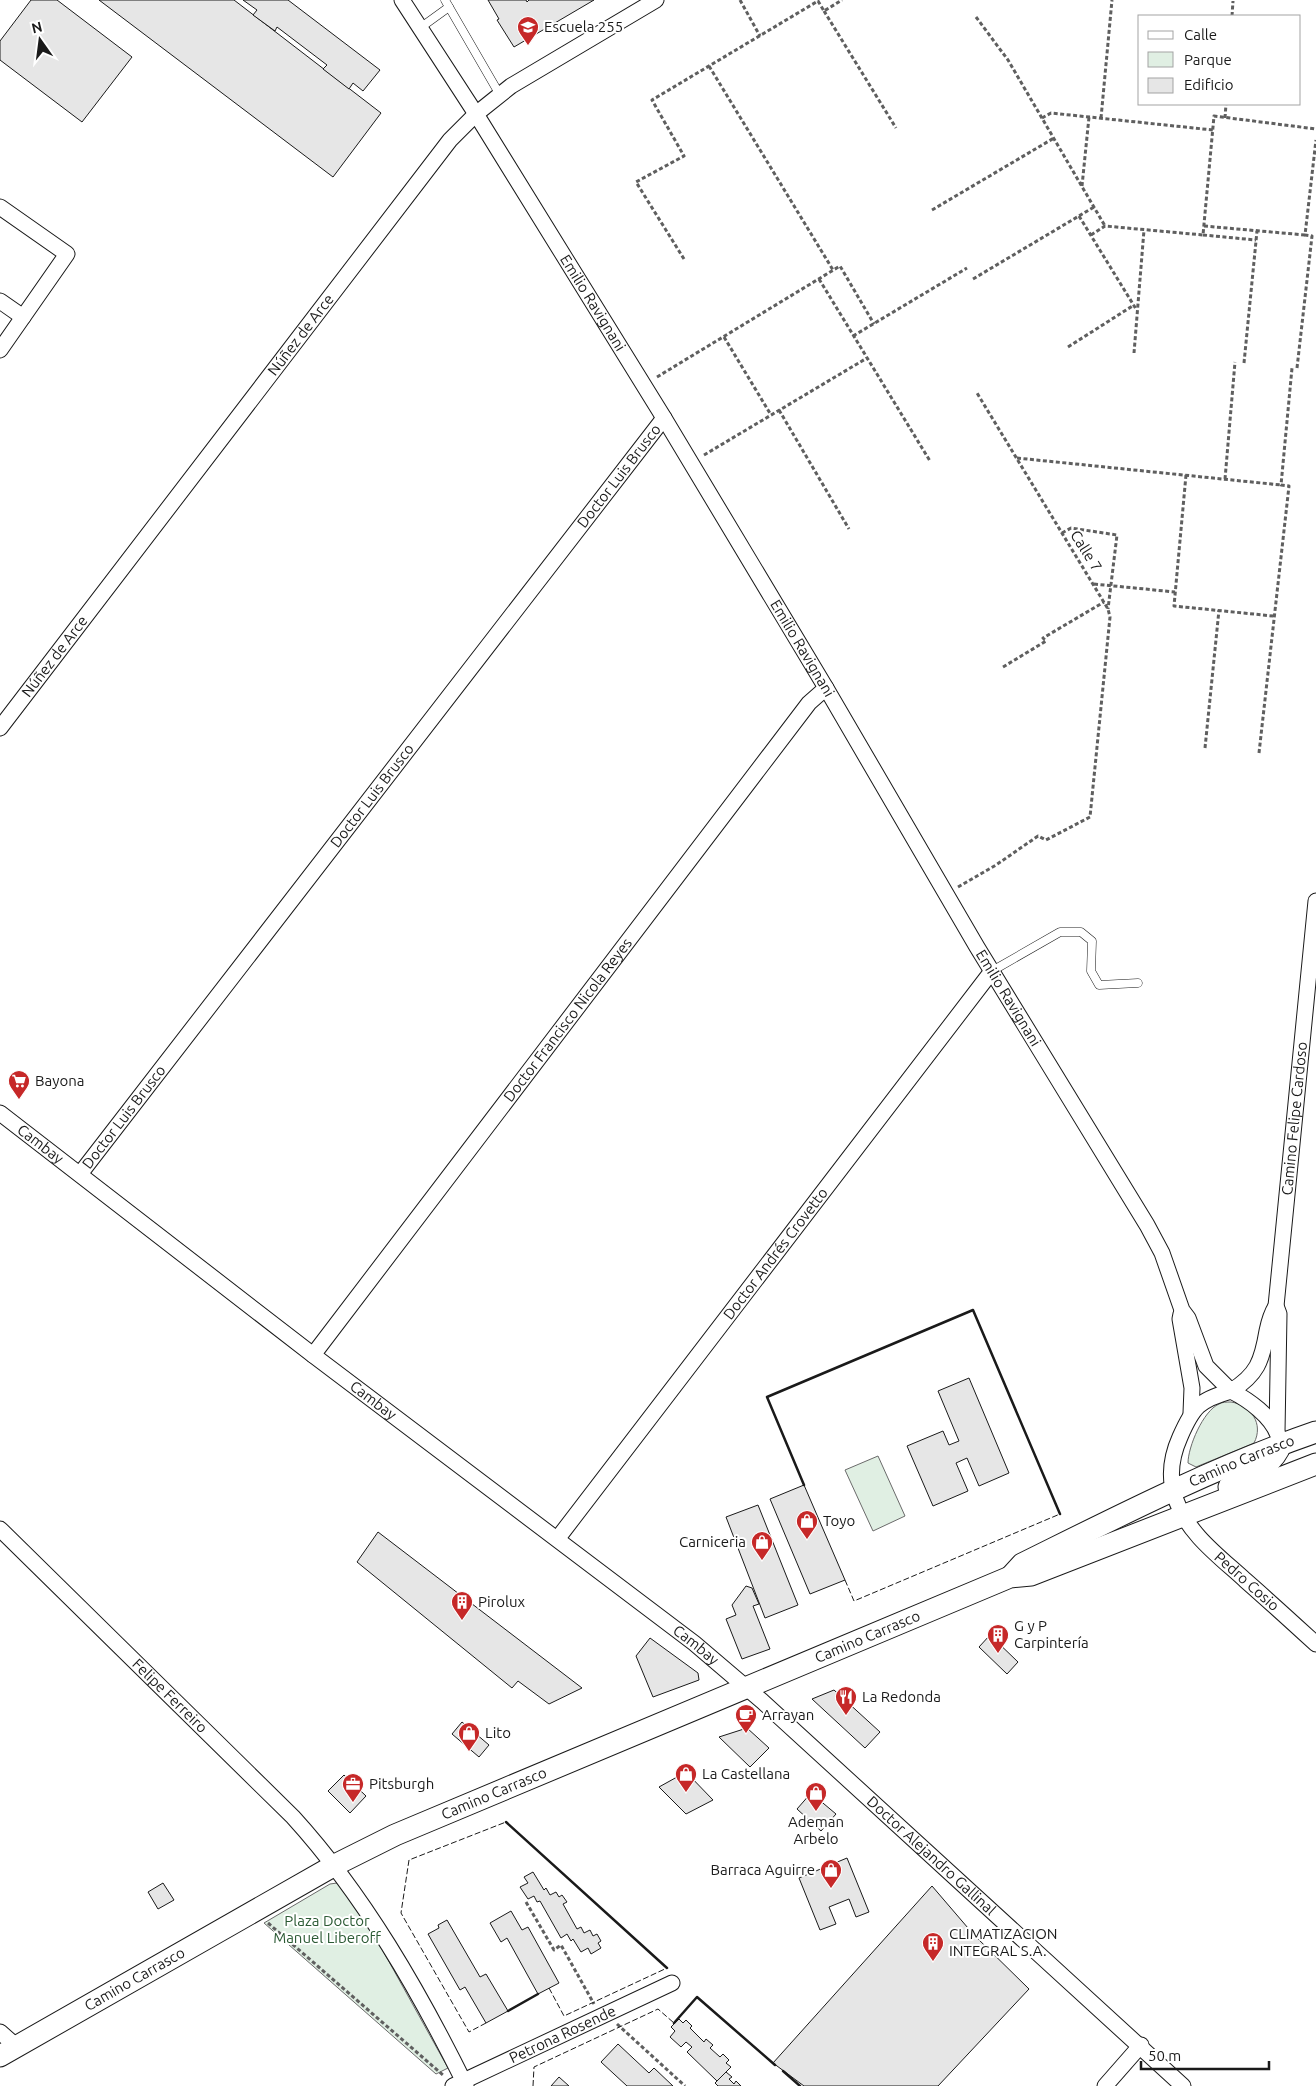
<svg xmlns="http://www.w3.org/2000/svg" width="1316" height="2086" font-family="Ubuntu,sans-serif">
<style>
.green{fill:#e0efe3;stroke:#6a6a6a}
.building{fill:#e6e6e6;stroke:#1a1a1a}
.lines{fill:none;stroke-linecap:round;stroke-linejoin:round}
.lane-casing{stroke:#1a1a1a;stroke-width:9}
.street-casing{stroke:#1a1a1a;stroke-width:17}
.secondary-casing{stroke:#1a1a1a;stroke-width:23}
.path{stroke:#5f5f5f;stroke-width:3;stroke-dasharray:4 2.5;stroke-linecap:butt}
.lane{stroke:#fff;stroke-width:8}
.street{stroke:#fff;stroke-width:15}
.secondary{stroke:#fff;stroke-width:21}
.fence{stroke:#1a1a1a;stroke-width:1;stroke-dasharray:6 2.5;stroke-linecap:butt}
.wall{stroke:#1a1a1a;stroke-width:2.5}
.labels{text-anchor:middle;stroke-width:4;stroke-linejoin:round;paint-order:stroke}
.poi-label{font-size:15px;fill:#1a1a1a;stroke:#fff;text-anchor:start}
.street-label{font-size:15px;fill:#1a1a1a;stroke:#fff}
.park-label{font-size:15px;fill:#2b5a34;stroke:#fff}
</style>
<rect width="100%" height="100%" fill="#fff"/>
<g class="green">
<path d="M1231,1402C1251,1405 1264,1424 1254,1443L1196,1467L1188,1463C1188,1447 1203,1411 1219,1404C1222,1402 1227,1402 1231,1402Z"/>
<path d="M878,1456L905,1516L873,1531L845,1470Z"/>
<path d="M337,1883L343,1886L377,1940L448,2068L436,2074L264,1923L330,1884Z"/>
</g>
<g class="building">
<path d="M31,0H57L132,57L82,122L0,60V41Z"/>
<path d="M99,0H234L381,113L333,177Z"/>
<path d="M243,0H288L380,70L363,91L353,83L349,89L323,69L327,65L277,27L275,31L253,15L257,10Z"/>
<path d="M488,0H526L527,2L529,0H594L514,47L497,20L499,19Z"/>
<path d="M969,1378L1009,1473L979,1486L967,1458L956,1463L968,1491L933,1506L907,1446L943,1431L949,1445L959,1441L938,1391Z"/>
<path d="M804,1485L845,1580L810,1594L770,1499Z"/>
<path d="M758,1505L798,1605L765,1618L726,1517Z"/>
<path d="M378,1532L582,1688L549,1704L518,1681L512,1688L357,1562Z"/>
<path d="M746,1586L752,1588L759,1604L753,1606L770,1649L742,1659L726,1619L736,1615L732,1605Z"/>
<path d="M990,1635L1018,1662L1007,1674L979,1647Z"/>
<path d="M650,1638L698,1673L699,1680L653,1697L636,1656Z"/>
<path d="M834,1690L880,1732L865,1748L812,1699Z"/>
<path d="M462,1722L489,1745L479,1757L452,1734Z"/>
<path d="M747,1728L769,1748L750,1767L719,1737Z"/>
<path d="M686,1772L713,1800L686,1814L659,1787Z"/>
<path d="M344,1775L366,1796L350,1813L328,1791Z"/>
<path d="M811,1793L836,1814L821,1831L797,1809Z"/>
<path d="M847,1858L869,1912L856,1917L849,1899L829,1907L836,1924L820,1930L799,1878Z"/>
<path d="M533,1872L544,1890L546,1888L550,1895L556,1892L559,1897L562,1895L567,1902L563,1904L577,1929L581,1927L584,1933L590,1930L593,1936L597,1934L601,1941L598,1943L601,1948L591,1954L588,1948L581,1952L573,1939L571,1941L567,1934L561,1938L540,1901L537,1902L534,1896L528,1899L520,1887L528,1883L524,1877Z"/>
<path d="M163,1883L174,1900L158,1909L148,1892Z"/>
<path d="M932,1886L974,1935L1029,1989L938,2086H804L773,2063Z"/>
<path d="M511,1911L522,1930L528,1927L559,1983L538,1994L507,1938L501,1942L490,1923Z"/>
<path d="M447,1920L480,1977L486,1974L508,2011L486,2023L465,1987L460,1990L428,1934L439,1928L438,1925Z"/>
<path d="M679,2019L683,2023L686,2020L692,2026L690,2028L704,2042L706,2039L713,2045L710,2048L720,2057L723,2054L729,2060L726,2063L731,2067L717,2081L687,2052L692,2047L686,2042L681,2047L670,2037L675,2031L671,2027Z"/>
<path d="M618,2044L649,2073L654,2068L673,2086H627L601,2062Z"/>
<path d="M726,2072L732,2077L729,2079L734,2084L736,2081L741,2086H718L715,2083Z"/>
<path d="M559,2077L569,2086H551Z"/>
</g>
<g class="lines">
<g class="lane-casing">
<g id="lane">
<path d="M449,7L500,95"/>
<path d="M420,28L449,7L445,0"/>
<path d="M992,971L1060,932H1081L1092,941L1091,971L1099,985L1138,983"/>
</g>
</g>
<g class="street-casing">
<g id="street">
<path id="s1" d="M402,0L476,114L664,418L826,688L977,947L1147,1225L1162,1253L1182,1310L1188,1318L1206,1366L1231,1391C1257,1375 1262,1361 1267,1331C1269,1321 1271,1314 1276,1306"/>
<path d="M0,207L67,254L0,350"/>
<path d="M0,301L23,317"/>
<path id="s2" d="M0,728L450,140L476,114L511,86L656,0"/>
<path id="s3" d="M0,1113L313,1355L694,1643L762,1701L1183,2086"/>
<path id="s4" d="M80,1174L664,418"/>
<path d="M1181,1314L1180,1319L1192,1388L1191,1413"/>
<path id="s5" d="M313,1355L809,703L826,688"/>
<path id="s6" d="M1277,1432L1279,1314L1276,1306L1316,901"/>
<path id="s7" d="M1278,1435C1271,1416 1249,1400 1231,1391C1199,1400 1193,1407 1180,1437C1171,1457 1168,1478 1176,1500C1188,1534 1220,1557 1245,1580C1269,1601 1292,1622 1316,1644"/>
<path id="s8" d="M0,1529L293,1817C364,1895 419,1991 466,2086"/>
<path id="s9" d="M558,1538L992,971"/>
<path d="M0,2032L16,2046"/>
<path id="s10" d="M453,2086L672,1983"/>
<path d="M1105,2086L1141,2045"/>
</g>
</g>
<g class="secondary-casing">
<g id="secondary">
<path d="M1229,1487C1249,1475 1273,1467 1281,1444"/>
<path id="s11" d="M1011,1576L1022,1564C1119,1516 1214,1467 1316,1432"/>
<path id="s12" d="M0,2056L335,1865L395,1835L1010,1577L1031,1575L1316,1464"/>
</g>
</g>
<g class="path">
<path d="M740,0L760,36"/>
<path d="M824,11L896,128"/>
<path d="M1232,16L1233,1"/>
<path d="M976,17L1008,60L1105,226"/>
<path d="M709,66L833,270"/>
<path d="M1042,118L1051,113L1213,130"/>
<path d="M1101,118L1112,0"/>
<path d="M1225,118L1226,104"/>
<path d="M1082,186L1089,117"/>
<path d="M932,210L1054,138"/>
<path d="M1079,216L1136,309"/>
<path d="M1204,226L1305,235"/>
<path d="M1091,235L1105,226L1203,235L1214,116L1316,129"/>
<path d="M1203,235L1256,240"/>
<path d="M684,259L636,182L684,156L652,100L818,1L824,11L842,0"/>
<path d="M819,279L930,461"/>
<path d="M973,279L1094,207"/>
<path d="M853,336L967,268"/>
<path d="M724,337L771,415"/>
<path d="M1068,347L1134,305"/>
<path d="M1134,353L1144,230"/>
<path d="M1244,363L1257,231"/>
<path d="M1297,368L1312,236L1305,235L1316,140"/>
<path d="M657,377L840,266L874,324"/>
<path d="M779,410L849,529"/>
<path d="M704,455L867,358"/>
<path d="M1017,458L1281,485"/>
<path d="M1186,475L1174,606L1273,616"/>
<path d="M1225,479L1235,362"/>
<path d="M1062,533L1071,528L1117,535L1108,609"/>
<path d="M1094,584L1175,592"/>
<path d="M1003,667L1046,641L1043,638L1104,602"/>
<path d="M1205,748L1219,610"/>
<path d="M1259,753L1289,486L1281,485L1292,368"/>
<path d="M958,887L996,865L1038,836L1046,840L1090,817L1110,617L1108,609L977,393"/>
<path d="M526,1902L554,1950L561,1945L594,2004"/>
<path d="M268,1923L443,2075"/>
<path d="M617,2024L685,2086"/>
</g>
<use href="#lane" class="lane"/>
<use href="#street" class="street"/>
<use href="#secondary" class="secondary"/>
<g class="fence">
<path d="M845,1580L854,1601L1060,1514"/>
<path d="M549,1988L564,2016L667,1968"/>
<path d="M486,2023L469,2032L401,1913L409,1860L506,1822"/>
<path d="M533,2086L534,2067L658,2009L674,2023"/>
</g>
<g class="wall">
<path d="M804,1485L767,1397L973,1310L1060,1514"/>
<path d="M506,1822L667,1968"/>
<path d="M508,2011L538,1994"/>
<path d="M674,2023L697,1997L775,2065"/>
<path d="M783,2071L800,2086"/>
</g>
</g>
<defs>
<g id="school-pin" transform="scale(1.125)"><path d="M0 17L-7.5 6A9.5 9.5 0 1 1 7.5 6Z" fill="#c62828" stroke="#fff"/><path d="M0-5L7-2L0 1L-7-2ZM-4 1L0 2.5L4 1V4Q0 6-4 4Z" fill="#fff"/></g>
<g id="supermarket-pin" transform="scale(1.125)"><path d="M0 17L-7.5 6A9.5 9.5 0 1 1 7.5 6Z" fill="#c62828" stroke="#fff"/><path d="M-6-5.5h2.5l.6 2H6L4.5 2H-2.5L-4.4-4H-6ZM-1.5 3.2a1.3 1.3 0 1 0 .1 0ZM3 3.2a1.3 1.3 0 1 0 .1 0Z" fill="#fff"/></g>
<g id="shop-pin" transform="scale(1.125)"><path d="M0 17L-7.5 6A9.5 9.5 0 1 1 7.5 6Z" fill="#c62828" stroke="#fff"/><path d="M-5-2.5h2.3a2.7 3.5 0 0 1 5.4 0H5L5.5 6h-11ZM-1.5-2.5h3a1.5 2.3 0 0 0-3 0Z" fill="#fff"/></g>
<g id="building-pin" transform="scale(1.125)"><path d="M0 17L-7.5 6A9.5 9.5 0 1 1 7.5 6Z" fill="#c62828" stroke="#fff"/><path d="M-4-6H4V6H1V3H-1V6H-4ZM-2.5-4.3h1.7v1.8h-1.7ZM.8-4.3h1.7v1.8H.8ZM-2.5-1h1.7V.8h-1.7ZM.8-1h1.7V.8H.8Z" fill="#fff"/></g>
<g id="restaurant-pin" transform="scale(1.125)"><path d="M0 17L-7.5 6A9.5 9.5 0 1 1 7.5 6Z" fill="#c62828" stroke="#fff"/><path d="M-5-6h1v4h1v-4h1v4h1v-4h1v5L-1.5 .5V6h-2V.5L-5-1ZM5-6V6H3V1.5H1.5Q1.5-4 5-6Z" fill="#fff"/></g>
<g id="cafe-pin" transform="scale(1.125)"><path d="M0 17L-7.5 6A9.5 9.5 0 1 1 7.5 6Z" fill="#c62828" stroke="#fff"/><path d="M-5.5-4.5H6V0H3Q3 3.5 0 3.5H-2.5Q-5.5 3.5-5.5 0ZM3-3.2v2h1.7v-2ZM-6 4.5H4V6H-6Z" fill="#fff"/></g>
<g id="office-pin" transform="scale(1.125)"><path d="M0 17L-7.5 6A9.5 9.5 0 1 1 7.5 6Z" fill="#c62828" stroke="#fff"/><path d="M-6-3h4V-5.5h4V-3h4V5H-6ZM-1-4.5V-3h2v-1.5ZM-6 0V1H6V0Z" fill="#fff"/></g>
</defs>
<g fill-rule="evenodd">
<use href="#school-pin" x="528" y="27"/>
<use href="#supermarket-pin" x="19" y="1081"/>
<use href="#shop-pin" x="807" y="1521"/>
<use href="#shop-pin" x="762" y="1542"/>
<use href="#building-pin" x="462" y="1602"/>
<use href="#building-pin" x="998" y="1635"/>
<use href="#restaurant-pin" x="846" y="1697"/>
<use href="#cafe-pin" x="746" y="1715"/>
<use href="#shop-pin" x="469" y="1733"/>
<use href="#shop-pin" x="686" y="1774"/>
<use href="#office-pin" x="353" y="1784"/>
<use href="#shop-pin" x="816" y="1793"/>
<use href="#shop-pin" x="831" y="1870"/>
<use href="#building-pin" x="933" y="1943"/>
</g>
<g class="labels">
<g class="poi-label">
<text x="544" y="32">Escuela 255</text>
<text x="35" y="1086">Bayona</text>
<text x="823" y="1526">Toyo</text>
<text x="746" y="1547" text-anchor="end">Carniceria</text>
<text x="478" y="1607">Pirolux</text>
<text x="1014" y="1631">G y P<tspan x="1014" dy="17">Carpintería</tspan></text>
<text x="862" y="1702">La Redonda</text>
<text x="762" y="1720">Arrayan</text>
<text x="485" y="1738">Lito</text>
<text x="702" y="1779">La Castellana</text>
<text x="369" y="1789">Pitsburgh</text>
<text x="816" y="1827" text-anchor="middle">Ademan<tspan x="816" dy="17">Arbelo</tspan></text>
<text x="815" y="1875" text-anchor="end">Barraca Aguirre</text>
<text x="949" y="1939">CLIMATIZACION<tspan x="949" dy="17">INTEGRAL S.A.</tspan></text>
</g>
<g class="street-label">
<text dy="5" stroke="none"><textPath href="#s1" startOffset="358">Emilio Ravignani</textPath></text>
<text dy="5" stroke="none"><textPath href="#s2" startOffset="495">Núñez de Arce</textPath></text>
<text dy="5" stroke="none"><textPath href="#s4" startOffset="882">Doctor Luis Brusco</textPath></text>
<text transform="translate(1086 551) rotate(58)" y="5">Calle 7</text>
<text dy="5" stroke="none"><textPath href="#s1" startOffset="762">Emilio Ravignani</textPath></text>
<text dy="5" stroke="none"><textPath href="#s2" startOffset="90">Núñez de Arce</textPath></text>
<text dy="5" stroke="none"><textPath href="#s4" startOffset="478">Doctor Luis Brusco</textPath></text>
<text dy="5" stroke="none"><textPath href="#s1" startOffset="1168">Emilio Ravignani</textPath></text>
<text dy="5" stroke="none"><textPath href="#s5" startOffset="421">Doctor Francisco Nicola Reyes</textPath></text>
<text dy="5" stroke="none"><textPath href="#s4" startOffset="72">Doctor Luis Brusco</textPath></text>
<text dy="5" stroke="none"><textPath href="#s6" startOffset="315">Camino Felipe Cardoso</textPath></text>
<text dy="5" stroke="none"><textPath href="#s3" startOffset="51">Cambay</textPath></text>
<text dy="5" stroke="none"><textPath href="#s9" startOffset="358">Doctor Andrés Crovetto</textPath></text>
<text dy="5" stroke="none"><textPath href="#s3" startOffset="471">Cambay</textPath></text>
<text dy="5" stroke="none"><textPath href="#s11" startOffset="259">Camino Carrasco</textPath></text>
<text dy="5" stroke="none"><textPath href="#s7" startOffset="312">Pedro Cosio</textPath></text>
<text dy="5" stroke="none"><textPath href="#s12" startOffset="965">Camino Carrasco</textPath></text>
<text dy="5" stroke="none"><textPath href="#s3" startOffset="876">Cambay</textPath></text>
<text dy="5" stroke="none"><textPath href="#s8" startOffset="238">Felipe Ferreiro</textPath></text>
<text dy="5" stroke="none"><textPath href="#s12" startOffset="560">Camino Carrasco</textPath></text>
<text dy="5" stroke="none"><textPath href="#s3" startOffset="1192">Doctor Alejandro Gallinal</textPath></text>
<text dy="5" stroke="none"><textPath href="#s12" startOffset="155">Camino Carrasco</textPath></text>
<text dy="5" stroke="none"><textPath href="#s10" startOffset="121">Petrona Rosende</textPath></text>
</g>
<g class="park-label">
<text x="327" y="1926">Plaza Doctor<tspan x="327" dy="17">Manuel Liberoff</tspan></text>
</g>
</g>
<rect x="1138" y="15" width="162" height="90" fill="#ffffff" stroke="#a3a3a3"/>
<rect x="1148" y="31" width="25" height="8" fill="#ffffff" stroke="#a3a3a3"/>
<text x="1184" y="40" font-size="15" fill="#1a1a1a">Calle</text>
<rect x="1148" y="52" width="25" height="15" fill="#e0efe3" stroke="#a3a3a3"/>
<text x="1184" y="65" font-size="15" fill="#1a1a1a">Parque</text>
<rect x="1148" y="78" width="25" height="15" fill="#e6e6e6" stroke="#a3a3a3"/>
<text x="1184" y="90" font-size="15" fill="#1a1a1a">Edificio</text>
<g transform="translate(40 40) rotate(346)" stroke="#ffffff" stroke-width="4" paint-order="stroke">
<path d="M0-4L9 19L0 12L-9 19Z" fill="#1a1a1a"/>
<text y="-8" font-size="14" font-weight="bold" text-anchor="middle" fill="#1a1a1a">N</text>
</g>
<path d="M1141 2061v8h128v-8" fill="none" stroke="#1a1a1a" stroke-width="2.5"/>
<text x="1148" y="2061" font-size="15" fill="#1a1a1a" stroke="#ffffff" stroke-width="4" paint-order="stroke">50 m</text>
</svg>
